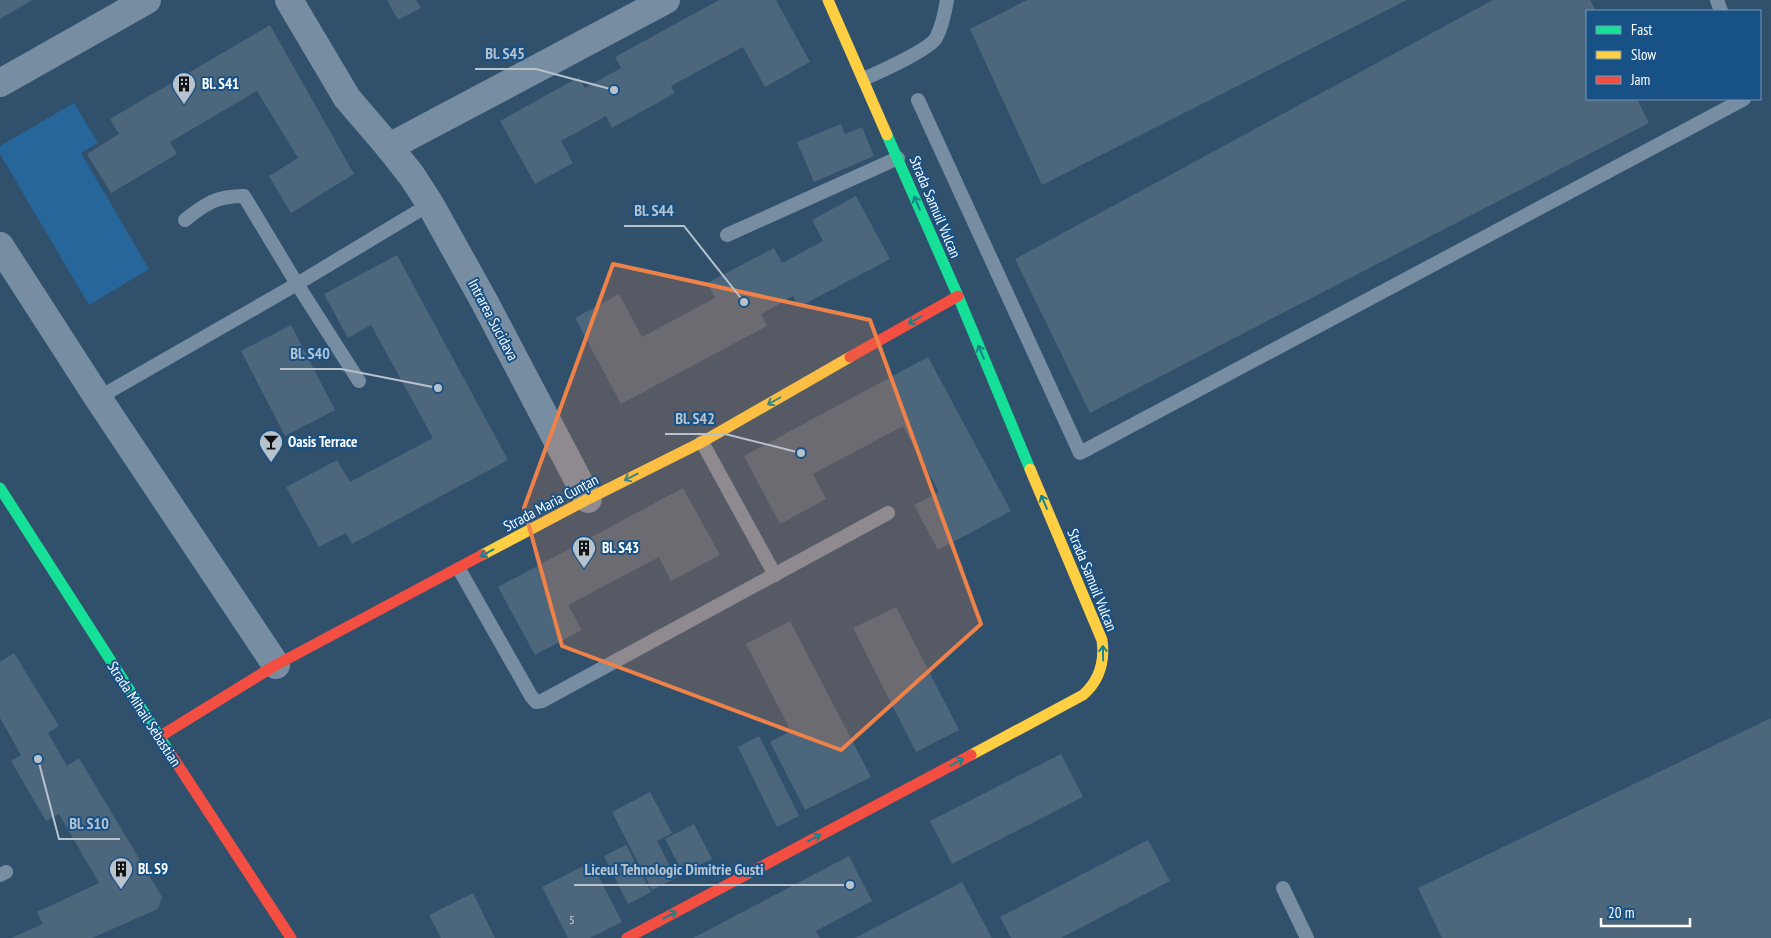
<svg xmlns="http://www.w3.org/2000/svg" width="1771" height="938" font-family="'PT Sans Narrow',sans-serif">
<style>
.green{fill:#27669b}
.building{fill:#4c667c}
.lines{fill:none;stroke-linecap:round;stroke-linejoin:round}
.lane{stroke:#768da2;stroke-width:14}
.street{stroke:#768da2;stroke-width:28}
.fast{stroke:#16e098;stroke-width:11}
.slow{stroke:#ffcf43;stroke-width:11}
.jam{stroke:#f24e42;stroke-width:11}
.oneway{stroke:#17838c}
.marked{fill:#ee8249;fill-opacity:0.2;stroke:#ee8249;stroke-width:4;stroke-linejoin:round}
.labels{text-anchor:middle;stroke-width:4;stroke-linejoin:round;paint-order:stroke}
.number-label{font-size:12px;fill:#d2d9de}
.poi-label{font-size:15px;font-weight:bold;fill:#fff;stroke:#175185;text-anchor:start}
.street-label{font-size:15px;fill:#fff;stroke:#175185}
.leader{fill:none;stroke:#b7c2cc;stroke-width:2}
.callout-dot{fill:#b7c2cc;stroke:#175185;stroke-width:2}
.callout-label{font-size:16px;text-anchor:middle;font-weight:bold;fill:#b7c2cc;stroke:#175185;stroke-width:4;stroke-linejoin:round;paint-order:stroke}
</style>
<rect width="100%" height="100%" fill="#30506c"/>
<path class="green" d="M74,103L98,143L81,153L149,269L89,305L0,154V146Z"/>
<g class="building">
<path d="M0,0H32L0,19Z"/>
<path d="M387,0H416L421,8L398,20Z"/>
<path d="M719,0H776L810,62L765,87L743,47L671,86L675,93L612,128L606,116L561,141L573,163L535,184L500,121L579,77L585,88L621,68L615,57Z"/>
<path d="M1027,0H1407L1042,185L970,29Z"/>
<path d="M1493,0H1590L1596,11H1587V99H1637L1649,123L1090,413L1015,259Z"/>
<path d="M270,25L354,174L291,213L269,176L298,158L257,91L170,142L177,154L111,193L87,154L119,134L110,119Z"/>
<path d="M841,124L845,134L862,127L874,156L814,182L797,142Z"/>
<path d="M856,196L890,259L799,307L793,296L761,314L767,326L621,404L575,318L619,294L642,337L715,298L707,283L774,248L782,263L823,241L812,220Z"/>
<path d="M397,255L508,460L352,544L346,533L319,547L286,487L337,460L350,482L433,438L371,325L348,338L324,294Z"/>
<path d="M291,325L335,410L285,436L241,351Z"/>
<path d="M928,357L1011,511L938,550L914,505L939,492L903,426L813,474L826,499L780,524L744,456Z"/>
<path d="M683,488L720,555L671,581L659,557L568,605L582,630L535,655L498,587Z"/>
<path d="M896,607L959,730L916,752L853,628Z"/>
<path d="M790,621L871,777L805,810L770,742L791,731L746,644Z"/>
<path d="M14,653L59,726L48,733L67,766L79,758L162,897L158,909L92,938H11L43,924L37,912L99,883L59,814L46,821L11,761L21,755L0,718V662Z"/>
<path d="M1771,718V938H1442L1418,888Z"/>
<path d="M759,736L799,816L777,827L738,747Z"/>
<path d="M1061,754L1083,797L952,864L930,821Z"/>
<path d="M650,792L672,833L657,841L676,878L652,890L612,812Z"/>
<path d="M694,824L712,859L683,873L665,839Z"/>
<path d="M1148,840L1170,881L1061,938H1011L1000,917Z"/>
<path d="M626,845L651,892L628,904L604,856Z"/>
<path d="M849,856L872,901L816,931L820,938H693Z"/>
<path d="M591,862L622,922L590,938H568L542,887Z"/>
<path d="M962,882L992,938H855Z"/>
<path d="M473,893L495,938H441L429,915Z"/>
</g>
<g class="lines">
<g class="lane">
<path d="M1717,0L1721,11"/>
<path d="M864,79C879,72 929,50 936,38C942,27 945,12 947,0"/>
<path d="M918,100L1080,453L1744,99"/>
<path d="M185,220C206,203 217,196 244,196L297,284L359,381"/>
<path d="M727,235L898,158"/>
<path d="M98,398L297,284L430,204"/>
<path d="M702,442L775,575"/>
<path d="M459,569L531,696L536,702L542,701L888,513"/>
<path d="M0,875L6,872"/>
<path d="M1283,888L1307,938"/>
</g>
<g class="street">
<path d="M289,0L347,98L389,147L412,176L430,204L484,301L588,499"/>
<path d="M0,83L147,0"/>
<path d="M389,147L666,0"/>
<path d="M0,246L98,398L276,665"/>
</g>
<g class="fast">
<path d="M887,135L958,296L1030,469"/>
<path d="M0,488L168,750"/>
</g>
<g class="slow">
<path d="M828,0L887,135"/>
<path d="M482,555L588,499L702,442L850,357"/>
<path d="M971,755L1083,695C1100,680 1105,662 1102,640L1030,469"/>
</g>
<g class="jam">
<path d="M850,357L958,296"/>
<path d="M159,737L276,665L482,555"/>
<path d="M168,750L291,938"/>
<path d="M627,938L971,755"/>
</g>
</g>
<defs><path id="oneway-shaft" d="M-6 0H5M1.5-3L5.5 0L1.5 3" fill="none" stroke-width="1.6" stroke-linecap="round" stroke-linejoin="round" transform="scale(1.25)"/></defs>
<g class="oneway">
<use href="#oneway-shaft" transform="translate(917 203) rotate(-113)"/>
<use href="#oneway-shaft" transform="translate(915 320) rotate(150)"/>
<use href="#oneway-shaft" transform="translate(981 352) rotate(-113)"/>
<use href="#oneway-shaft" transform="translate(774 401) rotate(150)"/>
<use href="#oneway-shaft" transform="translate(631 477) rotate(153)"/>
<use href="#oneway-shaft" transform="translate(1044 502) rotate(-113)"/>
<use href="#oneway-shaft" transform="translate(487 553) rotate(152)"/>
<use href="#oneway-shaft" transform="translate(1103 653) rotate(-91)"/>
<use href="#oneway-shaft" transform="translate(957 762) rotate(-28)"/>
<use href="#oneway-shaft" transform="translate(814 838) rotate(-28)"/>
<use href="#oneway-shaft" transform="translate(670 915) rotate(-28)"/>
</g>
<path class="marked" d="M613,264L870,320L981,624L841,750L562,646L524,508Z"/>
<defs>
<g id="building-pin" transform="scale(1.25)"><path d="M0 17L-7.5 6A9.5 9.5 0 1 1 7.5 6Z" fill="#b7c2cc" stroke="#175185"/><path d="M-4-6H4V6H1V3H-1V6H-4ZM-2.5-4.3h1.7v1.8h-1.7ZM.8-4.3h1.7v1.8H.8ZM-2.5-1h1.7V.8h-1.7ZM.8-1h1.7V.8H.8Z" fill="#111"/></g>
<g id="bar-pin" transform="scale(1.25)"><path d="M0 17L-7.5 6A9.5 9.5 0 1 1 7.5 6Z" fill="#b7c2cc" stroke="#175185"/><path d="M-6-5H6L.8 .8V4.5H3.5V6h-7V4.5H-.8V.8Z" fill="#111"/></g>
</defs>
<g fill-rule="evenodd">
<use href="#building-pin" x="184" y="84"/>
<use href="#bar-pin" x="271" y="442"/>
<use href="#building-pin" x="584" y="548"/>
<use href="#building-pin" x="121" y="869"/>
</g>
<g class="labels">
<g class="number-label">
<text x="572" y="924">5</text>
</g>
<g class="poi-label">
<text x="202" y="89">Bl. S41</text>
<text x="288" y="447">Oasis Terrace</text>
<text x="602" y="553">Bl. S43</text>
<text x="138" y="874">Bl. S9</text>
</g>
<g class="street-label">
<text transform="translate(935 207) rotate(67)" y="5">Strada Samuil Vulcan</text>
<text transform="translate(493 320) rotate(62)" y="5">Intrarea Sucidava</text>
<text transform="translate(551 503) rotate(-28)" y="5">Strada Maria Cunțan</text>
<text transform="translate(1092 580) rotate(68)" y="5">Strada Samuil Vulcan</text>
<text transform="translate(144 714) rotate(57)" y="5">Strada Mihail Sebastian</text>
</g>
</g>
<path class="leader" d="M614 90L536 69H475M744 302L684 226H624M438 388L341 369H280M801 453L725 434H665M38 759L59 839H120M850 885L775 885H574"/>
<g class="callout-dot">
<circle cx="614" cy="90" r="5"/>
<circle cx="744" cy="302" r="5"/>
<circle cx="438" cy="388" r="5"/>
<circle cx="801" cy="453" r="5"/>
<circle cx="38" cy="759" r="5"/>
<circle cx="850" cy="885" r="5"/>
</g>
<g class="callout-label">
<text x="505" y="59">Bl. S45</text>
<text x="654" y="216">Bl. S44</text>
<text x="310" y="359">Bl. S40</text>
<text x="695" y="424">Bl. S42</text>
<text x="89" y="829">Bl. S10</text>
<text x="674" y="875">Liceul Tehnologic Dimitrie Gusti</text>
</g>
<rect x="1586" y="10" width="175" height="90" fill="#175185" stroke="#7497b6"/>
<rect x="1596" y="26" width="25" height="8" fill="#16e098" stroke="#7497b6"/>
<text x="1631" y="35" font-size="15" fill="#ffffff">Fast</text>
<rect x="1596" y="51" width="25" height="8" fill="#ffcf43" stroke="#7497b6"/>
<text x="1631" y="60" font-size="15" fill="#ffffff">Slow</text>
<rect x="1596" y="76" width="25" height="8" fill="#f24e42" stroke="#7497b6"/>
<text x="1631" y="85" font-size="15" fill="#ffffff">Jam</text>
<path d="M1601 918v8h89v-8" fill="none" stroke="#ffffff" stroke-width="2.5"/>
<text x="1608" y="918" font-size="15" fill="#ffffff" stroke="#175185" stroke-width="4" paint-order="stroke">20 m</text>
</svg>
